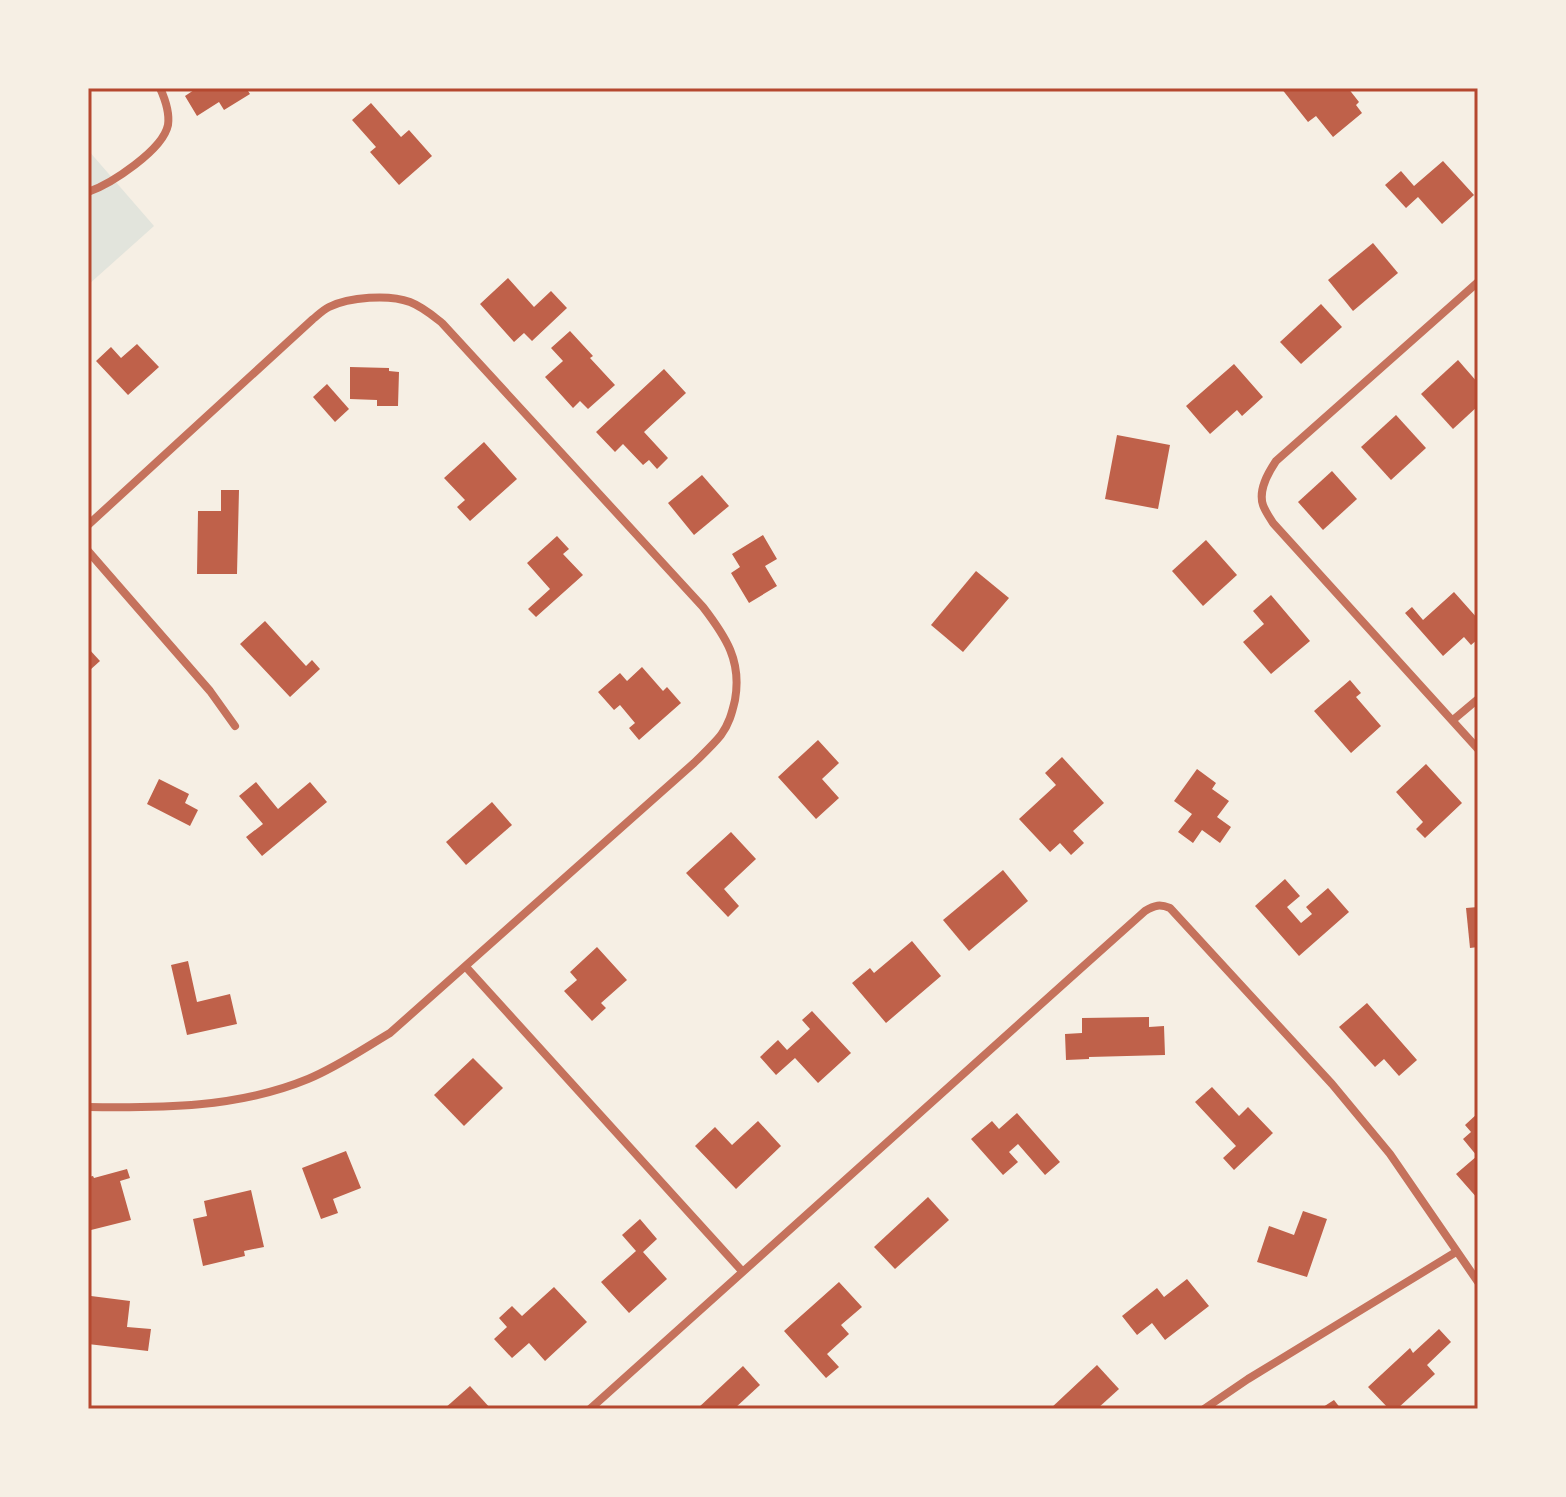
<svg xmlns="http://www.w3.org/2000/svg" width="1566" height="1497" font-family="'PT Sans',sans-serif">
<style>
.green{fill:#e2e4dc}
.building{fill:#bf614a}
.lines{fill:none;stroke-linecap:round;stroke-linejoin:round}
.minor{stroke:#c5725c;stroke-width:8}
.neatline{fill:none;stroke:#b5482f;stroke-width:3}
</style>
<rect width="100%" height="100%" fill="#f6efe4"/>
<path class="green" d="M88,150L154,226L88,285Z"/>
<g class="building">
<path d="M197,88H246L250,94L224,110L219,102L197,116L185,96Z"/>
<path d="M1281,88H1348L1359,102L1356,105L1362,113L1333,137L1316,116L1308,122Z"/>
<path d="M371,103L401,137L409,130L432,156L399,185L370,152L376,147L352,120Z"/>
<path d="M1443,161L1474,195L1442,224L1418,197L1406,208L1385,185L1401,171L1414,186Z"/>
<path d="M1373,243L1398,273L1353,311L1328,280Z"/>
<path d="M508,278L534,307L551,291L567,308L532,341L524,333L514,342L480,304Z"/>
<path d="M1321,304L1342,327L1301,364L1280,342Z"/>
<path d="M570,331L593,356L590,358L615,385L588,409L580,401L573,408L545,377L563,361L551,348Z"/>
<path d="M137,344L159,367L128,395L96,361L111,347L121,358Z"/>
<path d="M1458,360L1478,383V406L1453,429L1421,394Z"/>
<path d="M1234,364L1263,397L1242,416L1237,410L1210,434L1186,406Z"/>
<path d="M350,367L389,368V371L399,372L398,406H377V400L350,399Z"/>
<path d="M664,369L686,393L644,432L668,458L657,469L649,460L643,465L623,444L615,452L596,432Z"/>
<path d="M327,384L349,409L335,422L313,397Z"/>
<path d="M1396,415L1426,448L1391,480L1361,447Z"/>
<path d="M1117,435L1170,445L1158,509L1105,499Z"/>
<path d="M484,442L517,479L470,521L457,507L465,500L444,478Z"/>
<path d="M1332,471L1357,499L1323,530L1298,502Z"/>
<path d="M702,475L729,506L694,535L668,503Z"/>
<path d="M221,490H239L237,574H197L198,511H221Z"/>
<path d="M763,535L777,559L765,566L777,586L749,603L731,573L740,567L732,554Z"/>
<path d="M557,536L569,549L563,554L583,575L536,617L528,609L550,589L527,563Z"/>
<path d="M1206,540L1237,575L1203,606L1172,571Z"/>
<path d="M976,571L1009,598L963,652L931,625Z"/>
<path d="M1454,592L1478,619V639L1471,645L1464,637L1443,656L1405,613L1412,607L1423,620Z"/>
<path d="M1271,595L1310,641L1271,674L1243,642L1264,624L1253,611Z"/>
<path d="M265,621L306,666L312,660L320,669L290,697L240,644Z"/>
<path d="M88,648L100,661L90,670L88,668Z"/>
<path d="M642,667L663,691L667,687L681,703L639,740L629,728L635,723L620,705L614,710L598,692L620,673L627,681Z"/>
<path d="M1350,680L1361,693L1356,697L1381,726L1351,753L1314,711Z"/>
<path d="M818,740L839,763L822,779L839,798L816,819L778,777Z"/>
<path d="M1062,757L1104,803L1073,831L1084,843L1071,855L1060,843L1050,852L1019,819L1056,785L1045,773Z"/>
<path d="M1426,764L1462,803L1425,838L1416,829L1423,822L1396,792Z"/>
<path d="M1197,769L1216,783L1212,789L1229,801L1217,817L1231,827L1220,843L1202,830L1193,843L1178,832L1192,814L1174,801Z"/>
<path d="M159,779L189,794L185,803L198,810L190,826L147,804Z"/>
<path d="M256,782L278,809L310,782L327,802L262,856L246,837L263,824L239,796Z"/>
<path d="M492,802L512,825L466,865L446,842Z"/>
<path d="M731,832L756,859L724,889L739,906L728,917L686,873Z"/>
<path d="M1003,870L1028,901L969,951L943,920Z"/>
<path d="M1285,879L1300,896L1287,907L1301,923L1312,914L1306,907L1328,888L1349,912L1299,956L1255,906Z"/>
<path d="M1478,907V947L1470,948L1466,908Z"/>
<path d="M912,941L941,976L886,1023L852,983L870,968L874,973Z"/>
<path d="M597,947L627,980L601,1003L606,1008L592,1021L564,991L577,980L570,972Z"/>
<path d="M188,961L197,1002L230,994L237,1024L187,1035L171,965Z"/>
<path d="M1367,1003L1417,1060L1399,1076L1384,1059L1375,1067L1339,1027Z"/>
<path d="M812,1011L851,1053L818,1083L795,1058L776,1075L760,1057L778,1040L787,1050L810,1029L802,1020Z"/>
<path d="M1149,1017V1027L1164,1026L1165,1055L1089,1057V1059L1066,1060L1065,1034L1082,1033V1018Z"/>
<path d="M473,1058L503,1088L464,1126L434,1095Z"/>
<path d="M1212,1087L1239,1116L1248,1107L1273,1133L1234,1170L1223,1158L1236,1146L1195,1102Z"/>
<path d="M1017,1113L1060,1162L1045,1175L1018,1144L1009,1152L1018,1162L1003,1175L971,1139L992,1121L999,1129Z"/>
<path d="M1478,1113V1199L1456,1174L1477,1156L1463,1139L1471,1132L1465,1125Z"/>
<path d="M758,1121L781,1146L736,1189L695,1146L715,1127L732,1145Z"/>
<path d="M346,1151L361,1188L333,1199L338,1213L321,1219L302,1168Z"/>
<path d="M127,1169L130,1178L120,1181L131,1220L91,1230L88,1219V1177L93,1176L94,1178Z"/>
<path d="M251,1190L264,1247L244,1251L245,1256L203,1266L193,1219L207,1216L204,1201Z"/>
<path d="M928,1197L949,1220L895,1269L874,1247Z"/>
<path d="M1303,1211L1327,1219L1307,1277L1257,1262L1269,1226L1294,1235Z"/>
<path d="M640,1219L657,1239L643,1252L667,1279L629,1313L601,1282L636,1251L622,1235Z"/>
<path d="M1187,1279L1209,1306L1165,1340L1152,1323L1137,1335L1122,1316L1157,1288L1164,1297Z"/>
<path d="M839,1282L862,1307L841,1325L849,1334L827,1354L839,1367L826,1378L784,1331Z"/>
<path d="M554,1287L587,1322L545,1361L529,1343L512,1358L494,1339L507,1327L499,1318L512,1306L522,1316Z"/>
<path d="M91,1296L130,1301L127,1327L151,1329L148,1351L88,1344Z"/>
<path d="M1439,1329L1451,1342L1427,1365L1435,1374L1397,1409H1389L1368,1387L1410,1348L1413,1353Z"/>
<path d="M1097,1365L1119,1389L1097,1409H1050Z"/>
<path d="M743,1366L760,1385L734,1409H697Z"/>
<path d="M470,1386L491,1409H444Z"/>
<path d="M1334,1400L1341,1409H1320Z"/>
</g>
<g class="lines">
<g class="minor">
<path d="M88,192C111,184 163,150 168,125C170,112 165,99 160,88"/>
<path d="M1478,282L1276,461C1268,473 1258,490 1263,505C1265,511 1270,518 1273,523L1478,749"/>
<path d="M88,525L313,319C318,315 323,310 329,307C349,297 389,294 410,302C423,307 432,315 442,323L703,607C726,637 742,661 735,700C732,713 729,724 721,735C713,745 703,754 694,763L390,1033C363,1049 337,1067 308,1079C238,1108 162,1108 88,1107"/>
<path d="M88,551L210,691L235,726"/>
<path d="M1453,720L1478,699"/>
<path d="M466,967L742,1271"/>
<path d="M590,1409L1069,979L1145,911C1155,905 1160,904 1170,908L1332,1084L1390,1154L1478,1282"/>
<path d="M1204,1409L1248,1379L1456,1252"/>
</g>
</g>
<rect width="1566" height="1497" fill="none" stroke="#f6efe4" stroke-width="180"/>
<rect x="90" y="90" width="1386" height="1317" class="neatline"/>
</svg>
